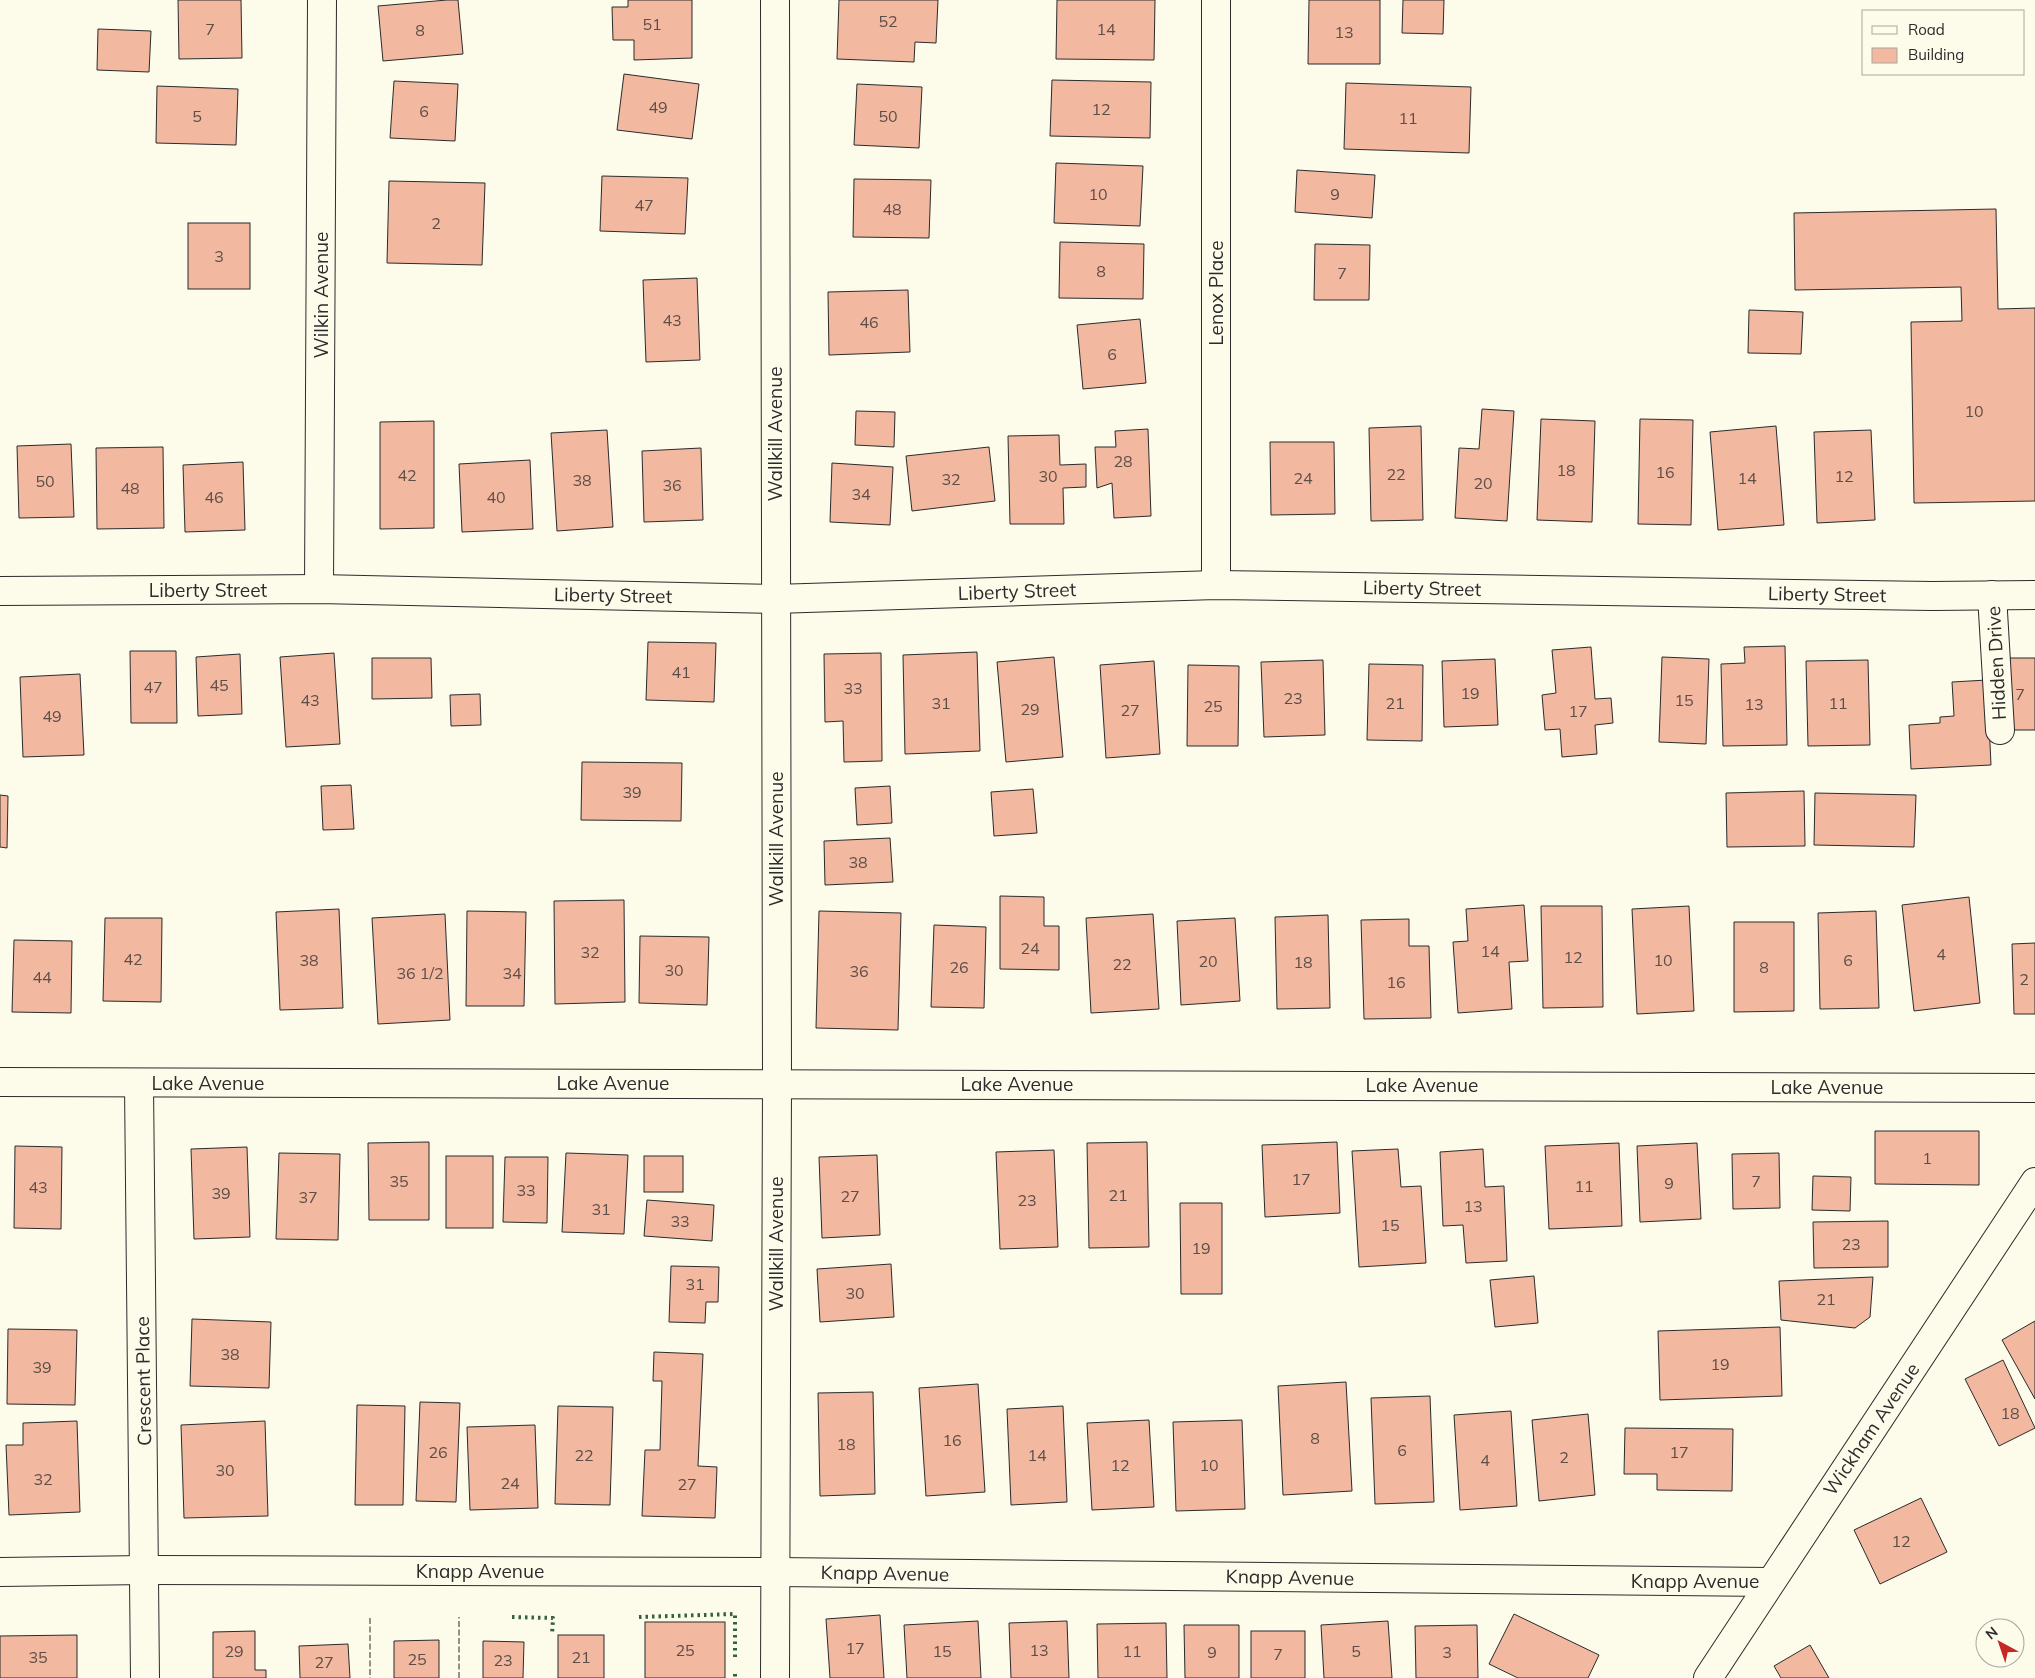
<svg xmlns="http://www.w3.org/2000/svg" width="2035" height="1678" font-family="Mulish,sans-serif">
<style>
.building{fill:#f2b8a0;stroke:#2b2b2b}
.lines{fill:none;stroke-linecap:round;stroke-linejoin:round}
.minor-casing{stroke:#2b2b2b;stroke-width:30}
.major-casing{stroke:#2b2b2b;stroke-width:30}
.minor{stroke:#fdfbea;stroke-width:28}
.major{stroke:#fdfbea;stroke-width:28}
.hedge{stroke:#34623c;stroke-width:4;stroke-dasharray:2.5 4;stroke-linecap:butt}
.fence{stroke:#2b2b2b;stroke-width:1;stroke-dasharray:6 2.5;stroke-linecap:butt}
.labels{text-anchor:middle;stroke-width:4;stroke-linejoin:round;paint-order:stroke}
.number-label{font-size:16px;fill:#5d4e48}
.street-label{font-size:19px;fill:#2b2b2b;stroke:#fdfbea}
</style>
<rect width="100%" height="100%" fill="#fdfbea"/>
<g class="building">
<path d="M178,0H241L242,58L179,59Z"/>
<path d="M447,0H458L463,54L383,61L378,6Z"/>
<path d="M628,0H692V58L634,60V40H613L612,7H628Z"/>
<path d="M839,0H938L936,43L915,42L914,62L837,59Z"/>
<path d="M1057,0H1155L1154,60L1056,59Z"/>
<path d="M1309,0H1380V64H1308Z"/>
<path d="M1403,0H1444L1443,34L1402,33Z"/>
<path d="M98,29L151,31L149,72L97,70Z"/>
<path d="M624,74L699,84L692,139L617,130Z"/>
<path d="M1052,80L1151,82L1150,138L1050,136Z"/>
<path d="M394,81L458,84L455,141L390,138Z"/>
<path d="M1346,83L1471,87L1469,153L1344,149Z"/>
<path d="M857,84L922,87L919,148L854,145Z"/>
<path d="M157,86L238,89L236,145L156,143Z"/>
<path d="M1056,163L1143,166L1140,226L1054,223Z"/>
<path d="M1297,170L1375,175L1372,218L1295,212Z"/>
<path d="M602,176L688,178L685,234L600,231Z"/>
<path d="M854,179L931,180L929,238L853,237Z"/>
<path d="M389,181L485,183L482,265L387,263Z"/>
<path d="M1996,209L1998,309L2035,308V501L1914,503L1911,322L1962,321L1961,287L1795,290L1794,213Z"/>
<rect x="188" y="223" width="62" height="66"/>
<path d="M1060,242L1144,244L1143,299L1059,298Z"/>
<path d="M1315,244L1370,245L1369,300H1314Z"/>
<path d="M697,278L700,360L646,362L643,280Z"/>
<path d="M908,290L910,352L829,355L828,292Z"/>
<path d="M1749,310L1803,312L1801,354L1748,353Z"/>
<path d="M1140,319L1146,383L1083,389L1077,325Z"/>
<path d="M1482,409L1514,411L1507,521L1455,518L1459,448L1479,449Z"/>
<path d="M856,411L895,412L894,447L855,445Z"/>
<path d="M1541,419L1595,421L1592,522L1537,520Z"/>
<path d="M1640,419L1693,420L1691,525L1638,524Z"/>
<path d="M434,421V528L380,529V422Z"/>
<path d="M1421,426L1423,520L1371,521L1369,428Z"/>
<path d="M1776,426L1784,525L1718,530L1710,432Z"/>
<path d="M1148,429L1151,516L1114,518L1112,483L1097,488L1095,447H1116L1115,431Z"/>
<path d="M607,430L613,527L557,531L551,433Z"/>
<path d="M1871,430L1875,520L1817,523L1814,432Z"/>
<path d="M1059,435L1060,465L1086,464V487L1063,488L1064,524H1010L1008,436Z"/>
<path d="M1270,442H1334L1335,514L1271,515Z"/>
<path d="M71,444L74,517L19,518L17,446Z"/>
<path d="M163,447L164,528L97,529L96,448Z"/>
<path d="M989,447L995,501L912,511L906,456Z"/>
<path d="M701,448L703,520L644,522L642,451Z"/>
<path d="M530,460L533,529L462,532L459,464Z"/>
<path d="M243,462L245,530L185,532L183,465Z"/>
<path d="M832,463L893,467L890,525L830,522Z"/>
<path d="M648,642L716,643L714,702L646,700Z"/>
<path d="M1785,646L1787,745L1723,746L1721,664L1745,663L1744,647Z"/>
<path d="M1591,647L1595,699L1611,698L1613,723L1595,725L1597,754L1562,757L1560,729L1545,730L1542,695L1556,693L1552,650Z"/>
<path d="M130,651H176L177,723H131Z"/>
<path d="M977,652L980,751L905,754L903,655Z"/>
<path d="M334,653L340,744L286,747L280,657Z"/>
<path d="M881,653L882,761L844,762L843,721L825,722L824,654Z"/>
<path d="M240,654L242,714L198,716L196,657Z"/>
<path d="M1054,657L1063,757L1006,762L997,662Z"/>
<path d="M1662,657L1709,659L1706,744L1659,742Z"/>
<path d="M372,658H431L432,698L372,699Z"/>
<path d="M2007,658H2035V730H2005Z"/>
<path d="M1495,659L1498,725L1444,727L1442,661Z"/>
<path d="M1323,660L1325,735L1264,737L1261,662Z"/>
<path d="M1868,660L1870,745L1808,746L1806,661Z"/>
<path d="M1154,661L1160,754L1106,758L1100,665Z"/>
<path d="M1369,664L1423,665L1422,741L1367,740Z"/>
<path d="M1188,665L1239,666L1238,746H1187Z"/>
<path d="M80,674L84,755L23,757L20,677Z"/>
<path d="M1987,680L1991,765L1911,769L1909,725L1940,723V717L1954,716L1952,682Z"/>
<path d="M480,694L481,725L451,726L450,695Z"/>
<path d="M582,762L682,763L681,821L581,820Z"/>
<path d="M351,785L354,829L323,830L321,786Z"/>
<path d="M890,786L892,823L857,825L855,788Z"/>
<path d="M1033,789L1037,833L994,836L991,792Z"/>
<path d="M1804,791L1805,846L1727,847L1726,793Z"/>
<path d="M1815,793L1916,795L1914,847L1814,845Z"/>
<path d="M0,795L8,796L7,848L0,847Z"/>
<path d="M890,838L893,882L825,885L824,841Z"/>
<path d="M1000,896L1044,897V926H1059V970L1000,969Z"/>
<path d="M1969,897L1980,1003L1914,1011L1902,905Z"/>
<path d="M624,900L625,1002L555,1004L554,901Z"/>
<path d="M1524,905L1528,961L1509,962L1512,1009L1458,1013L1453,942L1468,941L1466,909Z"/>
<path d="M1541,906H1602L1603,1007L1543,1008Z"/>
<path d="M1689,906L1694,1011L1637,1014L1632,909Z"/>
<path d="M339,909L343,1008L280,1010L276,912Z"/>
<path d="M467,911L526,912L524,1006H466Z"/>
<path d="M819,911L901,913L898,1030L816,1028Z"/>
<path d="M1876,911L1879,1008L1820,1009L1818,913Z"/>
<path d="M445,914L450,1020L378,1024L372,918Z"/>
<path d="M1153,914L1159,1009L1091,1013L1086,918Z"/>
<path d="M1328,915L1330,1008L1277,1009L1275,917Z"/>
<path d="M105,918H162L161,1002L103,1001Z"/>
<path d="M1235,918L1240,1001L1181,1005L1177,921Z"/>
<path d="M1409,919V946H1429L1431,1018L1364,1019L1361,920Z"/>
<path d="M1734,922H1794V1011L1734,1012Z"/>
<path d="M934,925L986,927L984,1008L931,1007Z"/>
<path d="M640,936L709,937L707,1005L639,1003Z"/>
<path d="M14,940L72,941L71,1013L12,1012Z"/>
<path d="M2035,943V1014H2014L2012,944Z"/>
<path d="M1875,1131H1979V1185L1875,1184Z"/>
<path d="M429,1142V1220H369L368,1143Z"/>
<path d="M1147,1142L1149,1247L1089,1248L1087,1143Z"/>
<path d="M1337,1142L1340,1213L1265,1217L1262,1145Z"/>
<path d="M1619,1143L1622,1226L1549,1229L1545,1146Z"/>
<path d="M1697,1143L1701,1219L1640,1222L1637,1146Z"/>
<path d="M15,1146L62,1147L61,1229L14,1228Z"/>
<path d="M247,1147L250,1237L194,1239L191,1149Z"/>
<path d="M1398,1149L1401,1187L1421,1186L1426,1263L1359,1267L1352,1151Z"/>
<path d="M1483,1149L1485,1187L1504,1186L1507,1261L1466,1263L1463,1225L1443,1226L1440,1152Z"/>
<path d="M1054,1150L1058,1247L1000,1249L996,1152Z"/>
<path d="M279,1153L340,1154L338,1240L276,1239Z"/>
<path d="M566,1153L628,1155L624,1234L562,1232Z"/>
<path d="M1779,1153L1780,1208L1733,1209L1732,1154Z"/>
<path d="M877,1155L880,1235L822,1238L819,1157Z"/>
<rect x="446" y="1156" width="47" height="72"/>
<rect x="644" y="1156" width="39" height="36"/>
<path d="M505,1157H548L547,1223L503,1222Z"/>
<path d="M1813,1176L1851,1177L1850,1211L1812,1210Z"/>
<path d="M647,1200L714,1205L712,1241L644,1236Z"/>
<path d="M1180,1203H1222V1294H1181Z"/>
<path d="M1888,1221V1267L1814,1268L1813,1222Z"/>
<path d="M891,1264L894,1317L820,1322L817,1269Z"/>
<path d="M671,1266L719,1267L718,1302H706L705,1323L669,1322Z"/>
<path d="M1534,1276L1538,1323L1495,1327L1490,1280Z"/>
<path d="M1873,1277L1870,1317L1855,1328L1781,1320L1779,1281Z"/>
<path d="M192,1319L271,1322L269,1388L190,1386Z"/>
<path d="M2035,1321V1399L2002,1340Z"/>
<path d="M1780,1327L1782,1396L1660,1400L1658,1331Z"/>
<path d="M8,1329L77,1330L75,1405L7,1404Z"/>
<path d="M654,1352L703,1354L698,1466L717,1467L715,1518L642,1516L645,1450H660L662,1381H653Z"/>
<path d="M2003,1360L2035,1428L1999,1446L1965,1379Z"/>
<path d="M1346,1382L1352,1491L1283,1495L1278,1386Z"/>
<path d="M978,1384L985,1492L926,1496L919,1388Z"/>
<path d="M873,1392L875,1494L820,1496L818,1393Z"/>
<path d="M1430,1396L1434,1502L1375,1504L1371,1398Z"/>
<path d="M420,1402L460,1403L456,1502L416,1501Z"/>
<path d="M357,1405L405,1406L403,1505H355Z"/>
<path d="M558,1406L613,1407L610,1505L555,1504Z"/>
<path d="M1063,1406L1067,1502L1011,1505L1007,1409Z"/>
<path d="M1511,1411L1517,1506L1460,1510L1454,1415Z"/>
<path d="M1588,1414L1595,1495L1539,1501L1532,1420Z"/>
<path d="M1149,1420L1154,1507L1092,1510L1087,1423Z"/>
<path d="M1242,1420L1245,1509L1176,1511L1173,1422Z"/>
<path d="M77,1421L80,1512L9,1515L6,1445H23V1423Z"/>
<path d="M265,1421L268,1516L184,1518L181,1425Z"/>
<path d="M535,1425L538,1508L470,1510L467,1427Z"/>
<path d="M1625,1428L1733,1429L1732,1491L1657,1490V1474H1624Z"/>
<path d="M1921,1498L1947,1552L1880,1584L1854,1530Z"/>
<path d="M1514,1614L1599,1655L1588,1678H1518L1489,1664Z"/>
<path d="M880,1615L884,1678H830L826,1619Z"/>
<path d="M978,1621L981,1678H907L904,1625Z"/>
<path d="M1067,1621L1069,1678H1011L1009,1623Z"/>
<path d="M1388,1621L1392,1678H1324L1321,1625Z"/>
<rect x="645" y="1622" width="80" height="56"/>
<path d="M1166,1623L1167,1678H1098L1097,1624Z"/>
<path d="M1184,1625H1239V1678H1185Z"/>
<path d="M1477,1625L1478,1678H1416L1415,1626Z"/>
<path d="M255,1631V1670H266V1678H213V1632Z"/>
<rect x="1251" y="1631" width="54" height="47"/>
<path d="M77,1635V1678H0V1636Z"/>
<rect x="558" y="1635" width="46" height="43"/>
<path d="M439,1640V1678H394V1641Z"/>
<path d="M483,1641L524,1642L523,1678H483Z"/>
<path d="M348,1644L350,1678H300L299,1646Z"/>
<path d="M1810,1645L1829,1678H1781L1774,1666Z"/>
</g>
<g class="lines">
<g class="minor-casing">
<g id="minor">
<path d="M775,0L777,1083L775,1678"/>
<path d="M1216,0V585"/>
<path d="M319,589L322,0"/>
<path d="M0,591L319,589L775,599L1216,585L1932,596L2035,595"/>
<path d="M1992,595L2000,730"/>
<path d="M0,1082L2035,1088"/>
<path d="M139,1084L145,1678"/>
<path d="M0,1572L145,1570L775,1572L1770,1582"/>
</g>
</g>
<g class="major-casing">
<path id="major" d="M1708,1678L2035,1182"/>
</g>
<use href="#minor" class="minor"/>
<use href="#major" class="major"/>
<g class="hedge">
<path d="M512,1617L553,1618L552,1635"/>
<path d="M639,1617L735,1614V1658"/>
<path d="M735,1674V1678"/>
</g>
<g class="fence">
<path d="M370,1618V1678"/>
<path d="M459,1678V1617"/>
</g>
</g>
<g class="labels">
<g class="number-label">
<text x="888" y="27">52</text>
<text x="652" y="30">51</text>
<text x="210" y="35">7</text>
<text x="1106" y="35">14</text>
<text x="420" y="36">8</text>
<text x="1344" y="38">13</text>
<text x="658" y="113">49</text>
<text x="1101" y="115">12</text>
<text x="424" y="117">6</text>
<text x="197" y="122">5</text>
<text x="888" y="122">50</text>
<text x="1408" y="124">11</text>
<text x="1098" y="200">10</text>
<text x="1335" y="200">9</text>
<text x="644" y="211">47</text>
<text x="892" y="215">48</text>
<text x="436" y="229">2</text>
<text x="219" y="262">3</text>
<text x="1101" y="277">8</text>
<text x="1342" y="279">7</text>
<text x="672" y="326">43</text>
<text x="869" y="328">46</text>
<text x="1112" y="360">6</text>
<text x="1974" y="417">10</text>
<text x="1123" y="467">28</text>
<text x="1566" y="476">18</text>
<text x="1665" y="478">16</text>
<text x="1396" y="480">22</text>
<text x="407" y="481">42</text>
<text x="1048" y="482">30</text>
<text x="1844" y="482">12</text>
<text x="1303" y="484">24</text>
<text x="1747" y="484">14</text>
<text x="951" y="485">32</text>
<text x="582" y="486">38</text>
<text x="45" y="487">50</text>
<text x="1483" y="489">20</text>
<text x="672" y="491">36</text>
<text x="130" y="494">48</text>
<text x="861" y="500">34</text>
<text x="214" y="503">46</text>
<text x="496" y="503">40</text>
<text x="681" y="678">41</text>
<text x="219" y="691">45</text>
<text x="153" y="693">47</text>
<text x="853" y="694">33</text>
<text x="1470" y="699">19</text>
<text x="2020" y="700">7</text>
<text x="1293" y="704">23</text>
<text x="310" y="706">43</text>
<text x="1684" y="706">15</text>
<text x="941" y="709">31</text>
<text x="1395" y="709">21</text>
<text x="1838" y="709">11</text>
<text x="1754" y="710">13</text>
<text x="1213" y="712">25</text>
<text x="1030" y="715">29</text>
<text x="1130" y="716">27</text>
<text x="1578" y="717">17</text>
<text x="52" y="722">49</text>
<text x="632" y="798">39</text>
<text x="858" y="868">38</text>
<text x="1030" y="954">24</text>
<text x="1490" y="957">14</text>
<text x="590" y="958">32</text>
<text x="1941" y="960">4</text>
<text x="1573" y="963">12</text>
<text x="133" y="965">42</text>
<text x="309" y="966">38</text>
<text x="1663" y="966">10</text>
<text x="1848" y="966">6</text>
<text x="1208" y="967">20</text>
<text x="1303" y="968">18</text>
<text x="1122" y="970">22</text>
<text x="959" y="973">26</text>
<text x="1764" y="973">8</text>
<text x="674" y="976">30</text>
<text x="859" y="977">36</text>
<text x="420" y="979">36 1/2</text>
<text x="512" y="979">34</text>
<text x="42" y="983">44</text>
<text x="2024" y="985">2</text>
<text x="1396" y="988">16</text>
<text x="1927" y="1164">1</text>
<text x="1301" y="1185">17</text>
<text x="399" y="1187">35</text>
<text x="1756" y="1187">7</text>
<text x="1669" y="1189">9</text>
<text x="1584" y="1192">11</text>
<text x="38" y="1193">43</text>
<text x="526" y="1196">33</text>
<text x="221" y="1199">39</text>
<text x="1118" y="1201">21</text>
<text x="850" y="1202">27</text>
<text x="308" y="1203">37</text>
<text x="1027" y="1206">23</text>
<text x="1473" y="1212">13</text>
<text x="601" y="1215">31</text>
<text x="680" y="1227">33</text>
<text x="1390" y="1231">15</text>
<text x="1851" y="1250">23</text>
<text x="1201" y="1254">19</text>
<text x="695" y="1290">31</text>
<text x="855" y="1299">30</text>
<text x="1826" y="1305">21</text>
<text x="230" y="1360">38</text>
<text x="1720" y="1370">19</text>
<text x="42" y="1373">39</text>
<text x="2010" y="1419">18</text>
<text x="1315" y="1444">8</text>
<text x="952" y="1446">16</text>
<text x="846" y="1450">18</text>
<text x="1402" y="1456">6</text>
<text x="438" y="1458">26</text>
<text x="1679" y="1458">17</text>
<text x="584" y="1461">22</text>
<text x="1037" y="1461">14</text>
<text x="1564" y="1463">2</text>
<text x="1485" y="1466">4</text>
<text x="1120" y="1471">12</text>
<text x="1209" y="1471">10</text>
<text x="225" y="1476">30</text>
<text x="43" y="1485">32</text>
<text x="510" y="1489">24</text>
<text x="687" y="1490">27</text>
<text x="1901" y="1547">12</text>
<text x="855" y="1654">17</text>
<text x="685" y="1656">25</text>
<text x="1039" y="1656">13</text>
<text x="234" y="1657">29</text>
<text x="942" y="1657">15</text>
<text x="1132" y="1657">11</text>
<text x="1356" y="1657">5</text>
<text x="1212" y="1658">9</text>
<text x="1447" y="1658">3</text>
<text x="1278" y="1660">7</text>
<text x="38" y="1663">35</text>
<text x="581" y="1663">21</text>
<text x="417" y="1665">25</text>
<text x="503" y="1666">23</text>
<text x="324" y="1668">27</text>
</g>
<g class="street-label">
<text transform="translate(1216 293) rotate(-90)" y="7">Lenox Place</text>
<text transform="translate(321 295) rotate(-90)" y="7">Wilkin Avenue</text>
<text transform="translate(775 434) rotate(-90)" y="7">Wallkill Avenue</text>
<text transform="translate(1422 588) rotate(1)" y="7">Liberty Street</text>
<text x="208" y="597">Liberty Street</text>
<text transform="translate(1017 591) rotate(-2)" y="7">Liberty Street</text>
<text transform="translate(1827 594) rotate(1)" y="7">Liberty Street</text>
<text transform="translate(613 595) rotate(1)" y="7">Liberty Street</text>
<text transform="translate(1996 663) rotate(-93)" y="7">Hidden Drive</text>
<text transform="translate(776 839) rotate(-90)" y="7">Wallkill Avenue</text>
<text x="208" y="1090">Lake Avenue</text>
<text x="613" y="1090">Lake Avenue</text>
<text x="1017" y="1091">Lake Avenue</text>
<text x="1422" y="1092">Lake Avenue</text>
<text x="1827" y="1094">Lake Avenue</text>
<text transform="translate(776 1244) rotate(-90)" y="7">Wallkill Avenue</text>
<text transform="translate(143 1381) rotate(-91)" y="7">Crescent Place</text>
<text transform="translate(1871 1429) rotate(-56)" y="7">Wickham Avenue</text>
<text x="480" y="1578">Knapp Avenue</text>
<text transform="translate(885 1573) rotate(1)" y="7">Knapp Avenue</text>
<text transform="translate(1290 1577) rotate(1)" y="7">Knapp Avenue</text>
<text x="1695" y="1588">Knapp Avenue</text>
</g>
</g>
<rect x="1862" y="10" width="162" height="65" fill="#fdfbea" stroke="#a9a89e"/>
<rect x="1872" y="26" width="25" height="8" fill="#fdfbea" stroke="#a9a89e"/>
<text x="1908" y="35" font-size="15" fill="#2b2b2b">Road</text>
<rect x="1872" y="48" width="25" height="15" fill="#f2b8a0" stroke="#a9a89e"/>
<text x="1908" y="60" font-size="15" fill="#2b2b2b">Building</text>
<g transform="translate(2000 1643) rotate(320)"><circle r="24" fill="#fdfbea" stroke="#a9a89e"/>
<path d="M0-4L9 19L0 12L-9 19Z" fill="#c62828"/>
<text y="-8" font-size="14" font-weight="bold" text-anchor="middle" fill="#2b2b2b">N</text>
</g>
</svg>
